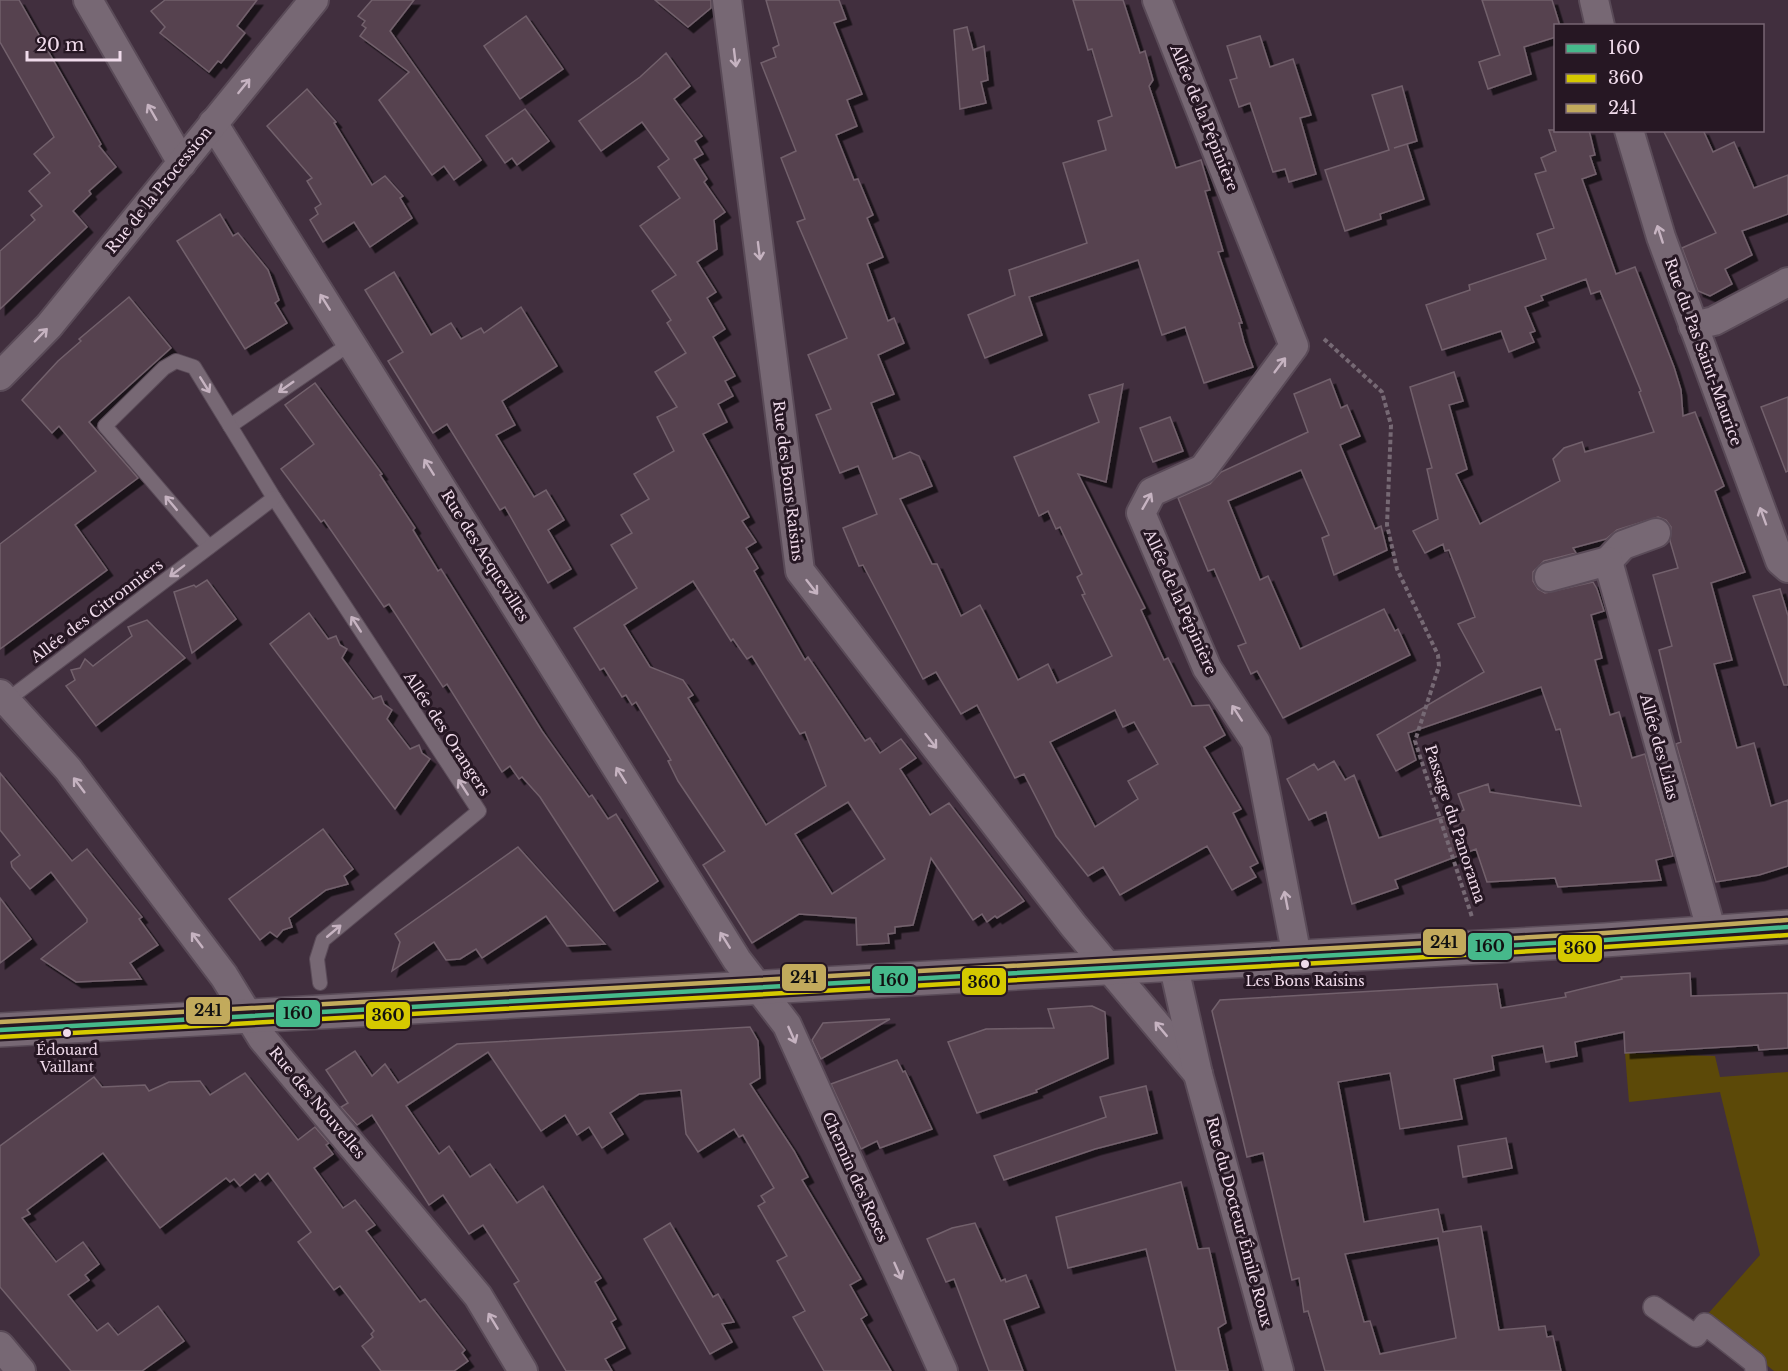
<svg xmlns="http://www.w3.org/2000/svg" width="1788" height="1371" font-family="'Libre Baskerville',serif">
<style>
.green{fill:#5c4908}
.building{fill:#57424f;stroke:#72616c;stroke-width:1.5;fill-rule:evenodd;filter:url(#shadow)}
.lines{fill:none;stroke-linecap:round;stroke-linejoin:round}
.service-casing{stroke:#5a4b58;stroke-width:16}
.pedestrian-casing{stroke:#5a4b58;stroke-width:24}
.minor-casing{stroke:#5a4b58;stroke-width:32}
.tertiary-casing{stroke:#5a4b58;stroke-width:36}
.path{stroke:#766974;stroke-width:4;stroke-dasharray:4.5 3;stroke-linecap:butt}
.service{stroke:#776874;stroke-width:14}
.pedestrian{stroke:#776874;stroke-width:21}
.minor{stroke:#776874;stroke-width:28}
.tertiary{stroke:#776874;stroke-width:33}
.bus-1-casing{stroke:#261723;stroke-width:9}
.bus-2-casing{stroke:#261723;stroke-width:9}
.bus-3-casing{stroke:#261723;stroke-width:9}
.bus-1{stroke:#46b98b;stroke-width:4.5}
.bus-2{stroke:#d5c900;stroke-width:4.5}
.bus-3{stroke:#c2aa5c;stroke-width:4.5}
.oneway{stroke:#c6b3c1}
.bus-dot{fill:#f0dbeb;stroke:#261723;stroke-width:2}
.labels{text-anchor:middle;stroke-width:6;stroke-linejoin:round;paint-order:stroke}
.bus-label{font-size:14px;fill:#f0dbeb;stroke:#261723}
.street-label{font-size:15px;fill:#f0dbeb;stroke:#261723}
.line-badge{stroke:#261723;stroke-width:2}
.pale-badge-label{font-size:16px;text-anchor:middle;font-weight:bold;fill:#111}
</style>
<defs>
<filter id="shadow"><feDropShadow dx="5.5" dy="5.5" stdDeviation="0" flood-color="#0009"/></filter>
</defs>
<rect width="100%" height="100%" fill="#412f3e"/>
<path class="green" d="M1625,1053L1715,1056L1720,1077L1788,1072V1371H1774L1706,1316L1760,1255L1720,1092L1629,1102Z"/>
<g class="building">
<path d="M0,0H19L101,144L99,146L116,167L89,191L91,194L73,211L87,227L0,309V251L35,220L31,215L42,206L29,191L50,173L34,154L54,137L0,42Z"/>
<path d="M165,0H257L237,26L245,33L221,63L218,61L209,72L160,33L165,27L151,11Z"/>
<path d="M372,0H414L390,31L481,160L454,180L444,166L432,175L379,100L409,72L360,36L366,28L362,25L365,21L358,16Z"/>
<path d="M655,0H711V8L688,27Z"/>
<path d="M766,0H839L846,19L834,23L862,94L847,100L857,126L836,135L854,180L858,179L873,215L867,218L883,257L867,264L888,321L894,318L904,343L878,355L894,394L871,403L893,459L910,452L919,456L932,486L900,499L932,564H937L961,616L980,605L1018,680L1048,664L1057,683L1112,656L1082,595L1085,594L1077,577L1082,574L1060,527L1056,529L1048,511L1039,516L1014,457L1099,422L1089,395L1123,384L1106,482L1078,474L1145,608L1141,610L1164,660L1168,658L1192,706L1209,705L1225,735L1204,747L1241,809L1233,813L1258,863L1250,867L1256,877L1232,890L1207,846L1120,895L1103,867L1088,876L1056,836L1024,774L1015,778L977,705L961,714L936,672L923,679L863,565L859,566L843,528L877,514L858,466L840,473L816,415L831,409L808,355L847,338L797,222L805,219L781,158L796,151L761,63L776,57L773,48L779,45ZM1115,710L1123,727L1134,722L1158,764L1128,781L1138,799L1095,827L1050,742Z"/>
<path d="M1073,0H1123L1140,53L1145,51L1153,80L1149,86L1176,168L1201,160L1210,190L1205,191L1223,251L1218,252L1242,323H1239L1244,342L1253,367L1204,383L1185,327L1162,335L1138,260L1029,297L1042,335L985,358L968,315L1015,295L1009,270L1087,243L1063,163L1106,150L1098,121L1112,116L1092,49L1088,50Z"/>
<path d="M1482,0H1552L1560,26H1556V37L1524,47L1531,74L1488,89L1479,62L1500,55Z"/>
<path d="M526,16L563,69L520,99L484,46Z"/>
<path d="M967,27L973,50L984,46L988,80L981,82L986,103L960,109L954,30Z"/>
<path d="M1260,36L1270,67L1293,59L1311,115L1300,118L1316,174L1289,182L1285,169L1273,172L1250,103L1239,107L1230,80L1237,78L1227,46Z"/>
<path d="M666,53L690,86L674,99L702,136L695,141L703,154L694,159L707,179L704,182L725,212L714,220L717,249L697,262L716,292L707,298L725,329L713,337L735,376L725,381L733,396L718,404L727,422L703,434L749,517L742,521L756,542L746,548L758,568L754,571L805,660L808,657L865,741L870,738L880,753L901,739L916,758L900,769L930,815L949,803L1024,901L997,918L995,916L987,922L982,914L973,920L931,858L913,925L895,927V933L888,934L889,943L857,945L856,918L799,914L752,943L703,865L725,851L678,781L668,761L671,760L636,702L632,705L626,695L622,697L604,668L600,670L574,628L637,588L611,545L632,533L621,515L649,499L634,474L674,451L657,417L677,407L655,372L686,353L667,323L671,320L652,291L676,275L640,226L680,198L658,167L669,159L642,122L601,151L579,121L640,77ZM693,581L731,641L733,639L747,659L752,656L800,734L805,732L826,786L766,825L688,698L693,695L683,680L650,667L624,625ZM848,802L885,859L832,894L795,834Z"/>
<path d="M1402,86L1417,141L1394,148L1407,144L1424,199L1380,214L1381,219L1345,231L1325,170L1389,150L1372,95Z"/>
<path d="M307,89L336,122L334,123L372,185L385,176L403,196L400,198L412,218L370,247L354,222L323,242L310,220L318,214L315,208L321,204L307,181L312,178L267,126Z"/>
<path d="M525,109L549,141L517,165L512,158L505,163L486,136Z"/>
<path d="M1549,130H1589L1595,155L1590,156L1596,174L1582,179L1616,274L1635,267L1674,367L1681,390L1683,416L1695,412L1724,486L1715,491L1745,572L1711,583L1732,660L1714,664L1737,748L1754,743L1771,806L1788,800V866L1759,875L1716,882L1676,744L1681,742L1659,650L1672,646L1653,575L1678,568L1670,541L1671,527L1666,520L1658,517L1617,530L1606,539L1573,548L1576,553L1544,561L1533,572V581L1538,589L1545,593L1593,582L1597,589L1604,611L1591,615L1602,658L1595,660L1610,715L1619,712L1632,758L1645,754L1673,856L1656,860L1661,880L1558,887L1555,878L1487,882L1476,849L1395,880L1398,888L1352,904L1326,812L1309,820L1287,779L1314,764L1318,770L1334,761L1345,780L1354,775L1379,838L1464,810L1458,794L1488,784L1490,792L1581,806L1560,729L1556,730L1541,687L1408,733L1416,760L1396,771L1377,735L1484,672L1458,624L1475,617L1449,550L1445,551L1443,544L1425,553L1413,531L1438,519L1427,469L1432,468L1410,387L1454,372L1463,401L1449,405L1467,469L1456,474L1480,524L1560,481L1553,459L1564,448L1582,442L1585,452L1654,432L1639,392L1641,391L1600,291L1591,294L1586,279L1541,296L1543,300L1525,307L1535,331L1530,333L1534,342L1509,352L1501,331L1442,350L1426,305L1470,290L1469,285L1546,259L1537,234L1554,228L1535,174L1546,171L1541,158L1556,151Z"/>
<path d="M1663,130H1703L1713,152L1734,142L1754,188L1788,175V214L1742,231L1752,255L1725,269L1732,284L1710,296L1698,291L1682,248L1716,233Z"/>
<path d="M220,214L233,236L238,233L268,270L279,300L275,303L287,323L245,349L177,241Z"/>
<path d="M394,272L431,335L451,323L461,339L481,328L484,333L521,307L557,366L502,401L515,425L496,435L534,497L546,490L564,520L548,530L571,569L548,583L505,507L500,510L447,424L433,433L388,361L403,352L365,290Z"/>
<path d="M129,297L171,348L89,422L138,478L75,525L107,570L0,649V544L96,471L59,426L52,433L22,400L58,361L81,341L79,339Z"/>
<path d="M1330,379L1341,408L1347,405L1360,436L1340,445L1375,529L1381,526L1387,550L1334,575L1322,538L1329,535L1301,470L1228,501L1260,580L1268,576L1300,649L1384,609L1395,631L1398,629L1410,655L1283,718L1257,671L1251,674L1238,646L1246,643L1214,569L1208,571L1178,498L1210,484L1221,472L1308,432L1294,394Z"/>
<path d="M315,383L382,474L380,475L415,528L413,530L438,571L441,569L542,731L589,797L592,795L608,819L616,814L658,881L614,911L540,797L522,777L519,779L510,766L502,772L447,684L443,687L389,604L384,607L324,520L321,522L281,469L314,444L285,405Z"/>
<path d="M1788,397V471L1786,472L1761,407Z"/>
<path d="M1170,417L1183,451L1153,462L1140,428Z"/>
<path d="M207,580L236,619L192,653L174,592L194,585L196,587Z"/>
<path d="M1780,589L1788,616V685H1784L1753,596Z"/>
<path d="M309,613L328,639L336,636L340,645L347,649L342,658L373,699L381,696L384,704L392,710L387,719L410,749L419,745L422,753L430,759L395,809L270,644Z"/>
<path d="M147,620L185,658L96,726L66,686L75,680L71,670L80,668L85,659L93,666L132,636L128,627Z"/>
<path d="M0,773L72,861L87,849L142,917L139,919L158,945L130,963L141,979L76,982L41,959L87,922V919L51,872L30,889L12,867L11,862L20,855L0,830Z"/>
<path d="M323,829L353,869L344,876L348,884L326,890L289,918L292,927L283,930L277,937L270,932L260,940L229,899Z"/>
<path d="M518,847L605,944L567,946L546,916L482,958L476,949L460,959L446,960L434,942L392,971L400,942L395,934Z"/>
<path d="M0,898L31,939L0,963Z"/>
<path d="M1690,973L1691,996L1788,993V1048L1759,1050L1758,1045L1625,1053L1624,1032L1575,1042L1577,1056L1546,1062L1543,1046L1492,1056L1494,1070L1454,1079L1462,1119L1400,1129L1390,1073L1338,1082L1364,1222L1438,1209L1443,1232L1481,1226L1499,1330L1545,1326L1547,1337L1553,1336L1561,1371H1325L1308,1311L1304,1312L1299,1278L1292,1280L1263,1153L1247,1157L1212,1011L1220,1000L1497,984L1501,1008L1566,997L1565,993L1622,979L1621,977ZM1438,1238L1456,1338L1380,1354L1370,1321L1364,1322L1345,1254Z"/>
<path d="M1092,1006L1105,1012L1108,1058L1036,1090L1037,1092L977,1113L948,1042L986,1029L1054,1028L1048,1009Z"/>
<path d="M890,1019L821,1059L812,1040L823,1023Z"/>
<path d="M750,1027L758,1041L760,1078L750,1084L794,1151L808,1177L802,1180L861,1279L850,1285L867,1315L861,1319L891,1371H824L793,1317L805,1311L777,1261L787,1256L758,1206L765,1202L761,1196L774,1188L743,1135L739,1137L734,1129L698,1152L686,1134L681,1090L639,1094L610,1113L623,1134L602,1148L589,1127L577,1135L565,1115L541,1131L488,1052L406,1106L439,1154L449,1146L470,1177L490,1164L517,1203L543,1186L601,1278L595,1282L616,1319L611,1322L625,1348L605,1359L612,1371H566L514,1284L519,1281L483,1225L469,1234L443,1195L429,1205L372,1115L357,1125L341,1107L348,1103L326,1070L355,1051L372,1076L385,1064L398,1083L457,1044Z"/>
<path d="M897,1060L903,1072L905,1071L932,1129L880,1148L877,1141L861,1149L831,1084Z"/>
<path d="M245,1073L298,1140L315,1127L329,1143L326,1145L333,1154L314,1168L343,1208L355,1200L375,1225L366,1231L420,1302L425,1299L465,1350L462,1353L468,1361L454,1371H381L362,1346L373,1337L371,1334L374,1331L340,1286L334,1290L298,1242L311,1232L268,1173L260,1180L255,1174L240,1186L234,1179L230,1182L226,1178L160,1228L103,1153L27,1210L30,1214L22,1218L56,1262L83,1242L99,1264L85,1275L89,1280L68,1295L97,1331L108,1323L118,1335L158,1306L184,1341L142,1371H71L0,1287V1146L94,1077L102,1087L145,1085L149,1091L169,1082L200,1081L210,1095Z"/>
<path d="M1146,1086L1157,1133L1095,1149L1004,1180L994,1156L1106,1117L1100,1097Z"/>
<path d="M1506,1138L1512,1168L1463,1177L1458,1146Z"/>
<path d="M1181,1182L1198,1249L1209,1248L1226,1323L1218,1328L1228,1371H1176L1146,1249L1068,1268L1056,1217Z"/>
<path d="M670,1223L713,1297L718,1294L734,1322L722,1324L732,1342L710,1354L644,1239Z"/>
<path d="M975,1223L1001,1281L1005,1279L1006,1282L1026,1275L1039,1307L1004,1320L1023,1371H989L954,1279L946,1282L927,1239L952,1228Z"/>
</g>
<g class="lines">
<g class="service-casing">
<g id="service">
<path d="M230,426L351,343"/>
<path d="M209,547L105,426L164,368L176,361L194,367L274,498L479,811L323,940L317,959L320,983"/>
<path d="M6,701L274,498"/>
</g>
</g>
<g class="pedestrian-casing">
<path id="pedestrian" d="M1654,1307L1696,1336L1705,1324L1755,1363L1756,1371"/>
</g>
<g class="minor-casing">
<g id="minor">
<path d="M88,0L182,163"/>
<path d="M727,0L800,571L1073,925L1198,1074"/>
<path d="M1157,0L1294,346L1203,469L1152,492L1141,513L1207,668L1256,742L1297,957"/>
<path d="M1594,0L1600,26"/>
<path d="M213,123L737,960L787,1025L943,1371"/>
<path d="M1629,130L1661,237L1780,561L1788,568"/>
<path d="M1693,326L1714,321L1788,282"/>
<path d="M0,376L49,326L314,0"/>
<path d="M1608,561L1623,545L1656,533"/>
<path d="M1549,577L1608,561L1712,933"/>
<path d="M0,694L68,769L224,976L262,1038L478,1296L523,1371"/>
<path d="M1173,963L1198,1074L1279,1371"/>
<path d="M0,1346L21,1371"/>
</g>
</g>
<g class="tertiary-casing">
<path id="tertiary" d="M0,1030L1605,940L1788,927"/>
</g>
<path class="path" d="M1324,339L1382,392L1391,425L1387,525L1397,569L1438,655L1439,666L1415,741L1472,917"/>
<use href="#service" class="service"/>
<use href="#pedestrian" class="pedestrian"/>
<use href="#minor" class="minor"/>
<use href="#tertiary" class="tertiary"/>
<g class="bus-1-casing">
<path id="bus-1" d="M0,1030L1605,940L1788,927"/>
</g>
<g class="bus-2-casing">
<path id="bus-2" d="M0,1037L1605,947L1788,935"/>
</g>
<g class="bus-3-casing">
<path id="bus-3" d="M0,1022L1605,933L1787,920"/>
</g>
<use href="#bus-1" class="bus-1"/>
<use href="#bus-2" class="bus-2"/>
<use href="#bus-3" class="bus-3"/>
</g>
<defs><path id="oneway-shaft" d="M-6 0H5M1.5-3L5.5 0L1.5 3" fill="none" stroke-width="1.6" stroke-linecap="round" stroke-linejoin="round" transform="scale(1.5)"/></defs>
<g class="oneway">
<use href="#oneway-shaft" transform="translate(735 58) rotate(83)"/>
<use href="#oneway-shaft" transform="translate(244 86) rotate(-51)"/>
<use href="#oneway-shaft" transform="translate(152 112) rotate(-120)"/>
<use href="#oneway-shaft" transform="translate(1660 234) rotate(-108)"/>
<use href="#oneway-shaft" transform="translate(759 251) rotate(83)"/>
<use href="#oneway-shaft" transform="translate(325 302) rotate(-122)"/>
<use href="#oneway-shaft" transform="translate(41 335) rotate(-46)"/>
<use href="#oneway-shaft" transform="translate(1280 365) rotate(-53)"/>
<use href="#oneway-shaft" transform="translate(205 385) rotate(58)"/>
<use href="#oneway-shaft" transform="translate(286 387) rotate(145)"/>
<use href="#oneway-shaft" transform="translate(429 467) rotate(-122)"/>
<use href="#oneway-shaft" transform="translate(1147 501) rotate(-60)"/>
<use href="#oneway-shaft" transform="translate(171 503) rotate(-130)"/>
<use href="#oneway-shaft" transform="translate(1763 516) rotate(-110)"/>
<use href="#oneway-shaft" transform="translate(177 571) rotate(143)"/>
<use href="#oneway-shaft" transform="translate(812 587) rotate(52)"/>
<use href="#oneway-shaft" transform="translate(356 624) rotate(-123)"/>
<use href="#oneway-shaft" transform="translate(1237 713) rotate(-123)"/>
<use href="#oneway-shaft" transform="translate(931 741) rotate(52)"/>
<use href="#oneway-shaft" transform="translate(621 775) rotate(-122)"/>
<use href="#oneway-shaft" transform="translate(79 785) rotate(-127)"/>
<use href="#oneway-shaft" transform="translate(463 787) rotate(-123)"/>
<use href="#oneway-shaft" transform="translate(1286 900) rotate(-101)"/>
<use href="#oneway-shaft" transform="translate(334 931) rotate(-40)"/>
<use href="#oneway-shaft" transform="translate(197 940) rotate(-127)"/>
<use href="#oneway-shaft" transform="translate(725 940) rotate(-122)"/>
<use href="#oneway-shaft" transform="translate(1161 1029) rotate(-130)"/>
<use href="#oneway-shaft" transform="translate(792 1035) rotate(66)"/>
<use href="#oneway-shaft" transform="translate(898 1271) rotate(66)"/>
<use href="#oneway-shaft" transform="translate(493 1321) rotate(-121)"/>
</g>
<g class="bus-dot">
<circle cx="1305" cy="964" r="5"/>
<circle cx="67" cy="1033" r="5"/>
</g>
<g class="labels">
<g class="bus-label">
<text x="1305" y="986">Les Bons Raisins</text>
<text x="67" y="1055">Édouard<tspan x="67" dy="17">Vaillant</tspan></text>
</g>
<g class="street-label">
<text transform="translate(1204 118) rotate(68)" y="5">Allée de la Pépinière</text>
<text transform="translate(159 190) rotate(-51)" y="5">Rue de la Procession</text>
<text transform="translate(1703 352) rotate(70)" y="5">Rue du Pas Saint-Maurice</text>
<text transform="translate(788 481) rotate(83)" y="5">Rue des Bons Raisins</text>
<text transform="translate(485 556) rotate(58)" y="5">Rue des Acquevilles</text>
<text transform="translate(1180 602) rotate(66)" y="5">Allée de la Pépinière</text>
<text transform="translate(97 611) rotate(-37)" y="5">Allée des Citronniers</text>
<text transform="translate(447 734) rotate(57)" y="5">Allée des Orangers</text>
<text transform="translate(1659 747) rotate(75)" y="5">Allée des Lilas</text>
<text transform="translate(1455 824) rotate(72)" y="5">Passage du Panorama</text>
<text transform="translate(317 1103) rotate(50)" y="5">Rue des Nouvelles</text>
<text transform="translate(855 1177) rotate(66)" y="5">Chemin des Roses</text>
<text transform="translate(1239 1222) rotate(75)" y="5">Rue du Docteur Émile Roux</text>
</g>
</g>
<g class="line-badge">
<rect x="1422" y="928" width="45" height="28" rx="6" fill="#c2aa5c"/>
<rect x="1467" y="932" width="46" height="29" rx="6" fill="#46b98b"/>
<rect x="1557" y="934" width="46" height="29" rx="6" fill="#d5c900"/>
<rect x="781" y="963" width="46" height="29" rx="6" fill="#c2aa5c"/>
<rect x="871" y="965" width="46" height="29" rx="6" fill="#46b98b"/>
<rect x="961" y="967" width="46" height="29" rx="6" fill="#d5c900"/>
<rect x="185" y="996" width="46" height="29" rx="6" fill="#c2aa5c"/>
<rect x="275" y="999" width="46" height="29" rx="6" fill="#46b98b"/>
<rect x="365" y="1001" width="46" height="29" rx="6" fill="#d5c900"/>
</g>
<g class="pale-badge-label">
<text x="1444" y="948">241</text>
<text x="1490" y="952">160</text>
<text x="1580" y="954">360</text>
<text x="804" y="983">241</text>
<text x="894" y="986">160</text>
<text x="984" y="988">360</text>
<text x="208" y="1016">241</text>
<text x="298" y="1019">160</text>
<text x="388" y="1021">360</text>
</g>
<rect x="1554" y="24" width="210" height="108" fill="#261723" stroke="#776573" stroke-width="1.5"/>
<rect x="1566" y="44" width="30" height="9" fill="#46b98b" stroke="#776573" stroke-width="1.5"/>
<text x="1608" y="54" font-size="18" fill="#f0dbeb">160</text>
<rect x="1566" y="74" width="30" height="9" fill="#d5c900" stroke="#776573" stroke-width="1.5"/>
<text x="1608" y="84" font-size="18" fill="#f0dbeb">360</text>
<rect x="1566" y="104" width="30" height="9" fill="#c2aa5c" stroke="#776573" stroke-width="1.5"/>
<text x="1608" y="114" font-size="18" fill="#f0dbeb">241</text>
<path d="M27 51v9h93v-9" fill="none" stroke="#f0dbeb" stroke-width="3"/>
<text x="36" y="51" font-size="18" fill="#f0dbeb" stroke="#261723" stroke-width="4.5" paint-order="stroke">20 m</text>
</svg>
